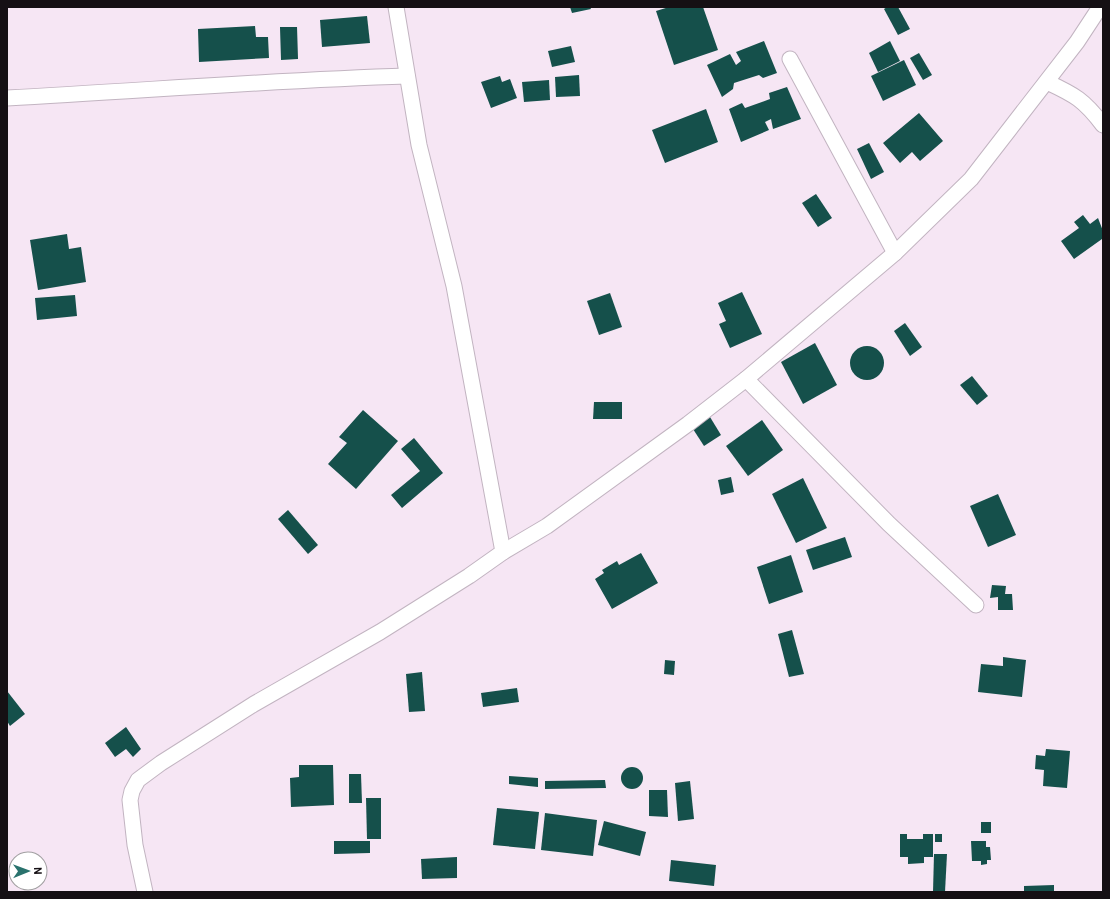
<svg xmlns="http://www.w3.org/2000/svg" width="1110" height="899" font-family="Barlow,sans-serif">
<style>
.building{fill:#15504b}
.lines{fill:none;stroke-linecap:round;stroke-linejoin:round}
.minor-casing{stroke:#c2b4c1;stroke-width:17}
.minor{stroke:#fff;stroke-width:15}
</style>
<rect width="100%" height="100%" fill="#f6e6f4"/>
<g class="building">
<path d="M570,7H590L591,9L572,13Z"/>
<path d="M669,7H703L718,50L674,65L656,11Z"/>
<path d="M887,7H898L910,29L898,35L884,9Z"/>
<path d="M367,16L370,43L322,47L320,20Z"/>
<path d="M255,26L256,37H268L269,58L199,62L198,29Z"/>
<path d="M280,27H297L298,59L281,60Z"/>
<path d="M764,41L777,73L763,78L759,75L734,83L733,89L722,97L707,65L730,54L736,65L741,61L736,52Z"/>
<path d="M890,41L900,61L878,72L869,53Z"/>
<path d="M571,46L575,62L552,67L548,51Z"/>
<path d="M919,53L932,75L923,80L910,58Z"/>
<path d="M904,60L916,85L883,101L871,76Z"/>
<path d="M579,75L580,96L556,97L555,77Z"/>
<path d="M500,76L502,82L510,79L517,98L491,108L481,82Z"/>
<path d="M549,80L550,100L524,102L522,82Z"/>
<path d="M787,87L801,119L773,129L771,119L765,122L769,130L741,142L729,109L742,103L745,108L770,99L769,93Z"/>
<path d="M706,109L718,142L665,163L652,130Z"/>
<path d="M919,113L943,141L920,161L912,152L900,163L883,143Z"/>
<path d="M869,143L884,172L871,179L857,149Z"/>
<path d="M816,194L832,218L818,227L802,203Z"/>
<path d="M1083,215L1090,224L1098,218L1103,231V240L1102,239L1074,259L1061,241L1079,228L1074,222Z"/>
<path d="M67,234L69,249L81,247L86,282L38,290L30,240Z"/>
<path d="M742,292L762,334L730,348L719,324L726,321L718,303Z"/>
<path d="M610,293L622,327L599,335L587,301Z"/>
<path d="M75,295L77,316L37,320L35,298Z"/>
<path d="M905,323L922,347L910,356L894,331Z"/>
<path d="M815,343L837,385L803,404L781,362Z"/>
<circle cx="867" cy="363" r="17"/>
<path d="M972,376L988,396L977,405L960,385Z"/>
<path d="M594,402H622V419H593Z"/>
<path d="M363,410L398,441L356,489L328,464L347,443L339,437Z"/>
<path d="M710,417L721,435L704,446L693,429Z"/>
<path d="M762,420L783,450L748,476L726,446Z"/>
<path d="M414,438L443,473L402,508L391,495L420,471L401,449Z"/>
<path d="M731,477L734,492L721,495L718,480Z"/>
<path d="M803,478L827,528L796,543L772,494Z"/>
<path d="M998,494L1016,535L988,547L970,506Z"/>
<path d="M288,510L318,545L308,554L278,519Z"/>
<path d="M845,537L852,557L813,570L806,550Z"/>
<path d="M641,553L658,583L612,609L595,579L604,573L602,570L617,561L619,565Z"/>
<path d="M791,555L803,592L769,604L757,567Z"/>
<path d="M992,585L1006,586L1005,594H1012L1013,610H998V597L990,598Z"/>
<path d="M792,630L804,674L789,677L778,634Z"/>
<path d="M1003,657L1026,660L1022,697L978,692L981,664L1003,666Z"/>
<path d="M665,660L675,661L674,675L664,674Z"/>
<path d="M422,672L425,711L409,712L406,674Z"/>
<path d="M517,688L519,702L483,707L481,693Z"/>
<path d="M7,691L25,714L10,726L7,721Z"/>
<path d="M126,727L141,749L133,757L126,749L115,757L105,743Z"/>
<path d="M1046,749L1070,751L1067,788L1043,786L1044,770L1035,769L1036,755L1045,756Z"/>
<path d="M299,765H333L334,805L291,807L290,778L299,777Z"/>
<circle cx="632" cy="778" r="11"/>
<path d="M349,774H361L362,803H349Z"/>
<path d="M509,776L538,778V787L509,784Z"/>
<path d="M605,780L606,788L545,789V781Z"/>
<path d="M690,781L694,819L678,821L675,783Z"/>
<path d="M649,790H667L668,817L649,816Z"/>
<path d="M366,798H381V839H367Z"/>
<path d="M497,808L539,812L535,849L493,845Z"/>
<path d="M545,813L597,820L593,856L541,850Z"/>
<path d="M604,821L646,832L640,856L598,845Z"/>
<rect x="981" y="822" width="10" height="11"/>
<path d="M900,834H907V839H923V834H933V857H924V863L908,864V857H900Z"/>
<rect x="935" y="834" width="7" height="8"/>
<path d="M334,841H370V853L334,854Z"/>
<path d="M971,841H986V847H990L991,860H987V864L981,865V861H972Z"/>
<path d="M934,854H947L945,892H933Z"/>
<path d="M457,857V878L422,879L421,859Z"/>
<path d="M671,860L716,865L714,886L669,881Z"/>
<path d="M1054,885V892H1024V886Z"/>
</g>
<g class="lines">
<g class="minor-casing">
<g id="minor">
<path d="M790,59L895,253"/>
<path d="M1047,82C1075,95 1084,100 1103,125"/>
<path d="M7,98C140,91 273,80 407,76"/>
<path d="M746,379L889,524L976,605"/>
<path d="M503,552L547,526L688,424L746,379L895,253L971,179L1077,42L1100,7"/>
<path d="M145,892L135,845L130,800L132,791L138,780L161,763L254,704L380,632L469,576L503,552L454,286L419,145L396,7"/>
</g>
</g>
<use href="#minor" class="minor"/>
</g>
<rect width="1110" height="899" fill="none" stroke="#151014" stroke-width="16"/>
<g transform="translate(28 871) rotate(89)"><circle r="19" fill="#ffffff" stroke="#a19fa1"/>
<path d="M0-3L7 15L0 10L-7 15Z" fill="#29726d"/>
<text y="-6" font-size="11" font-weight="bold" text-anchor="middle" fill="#151014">N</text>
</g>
</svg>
